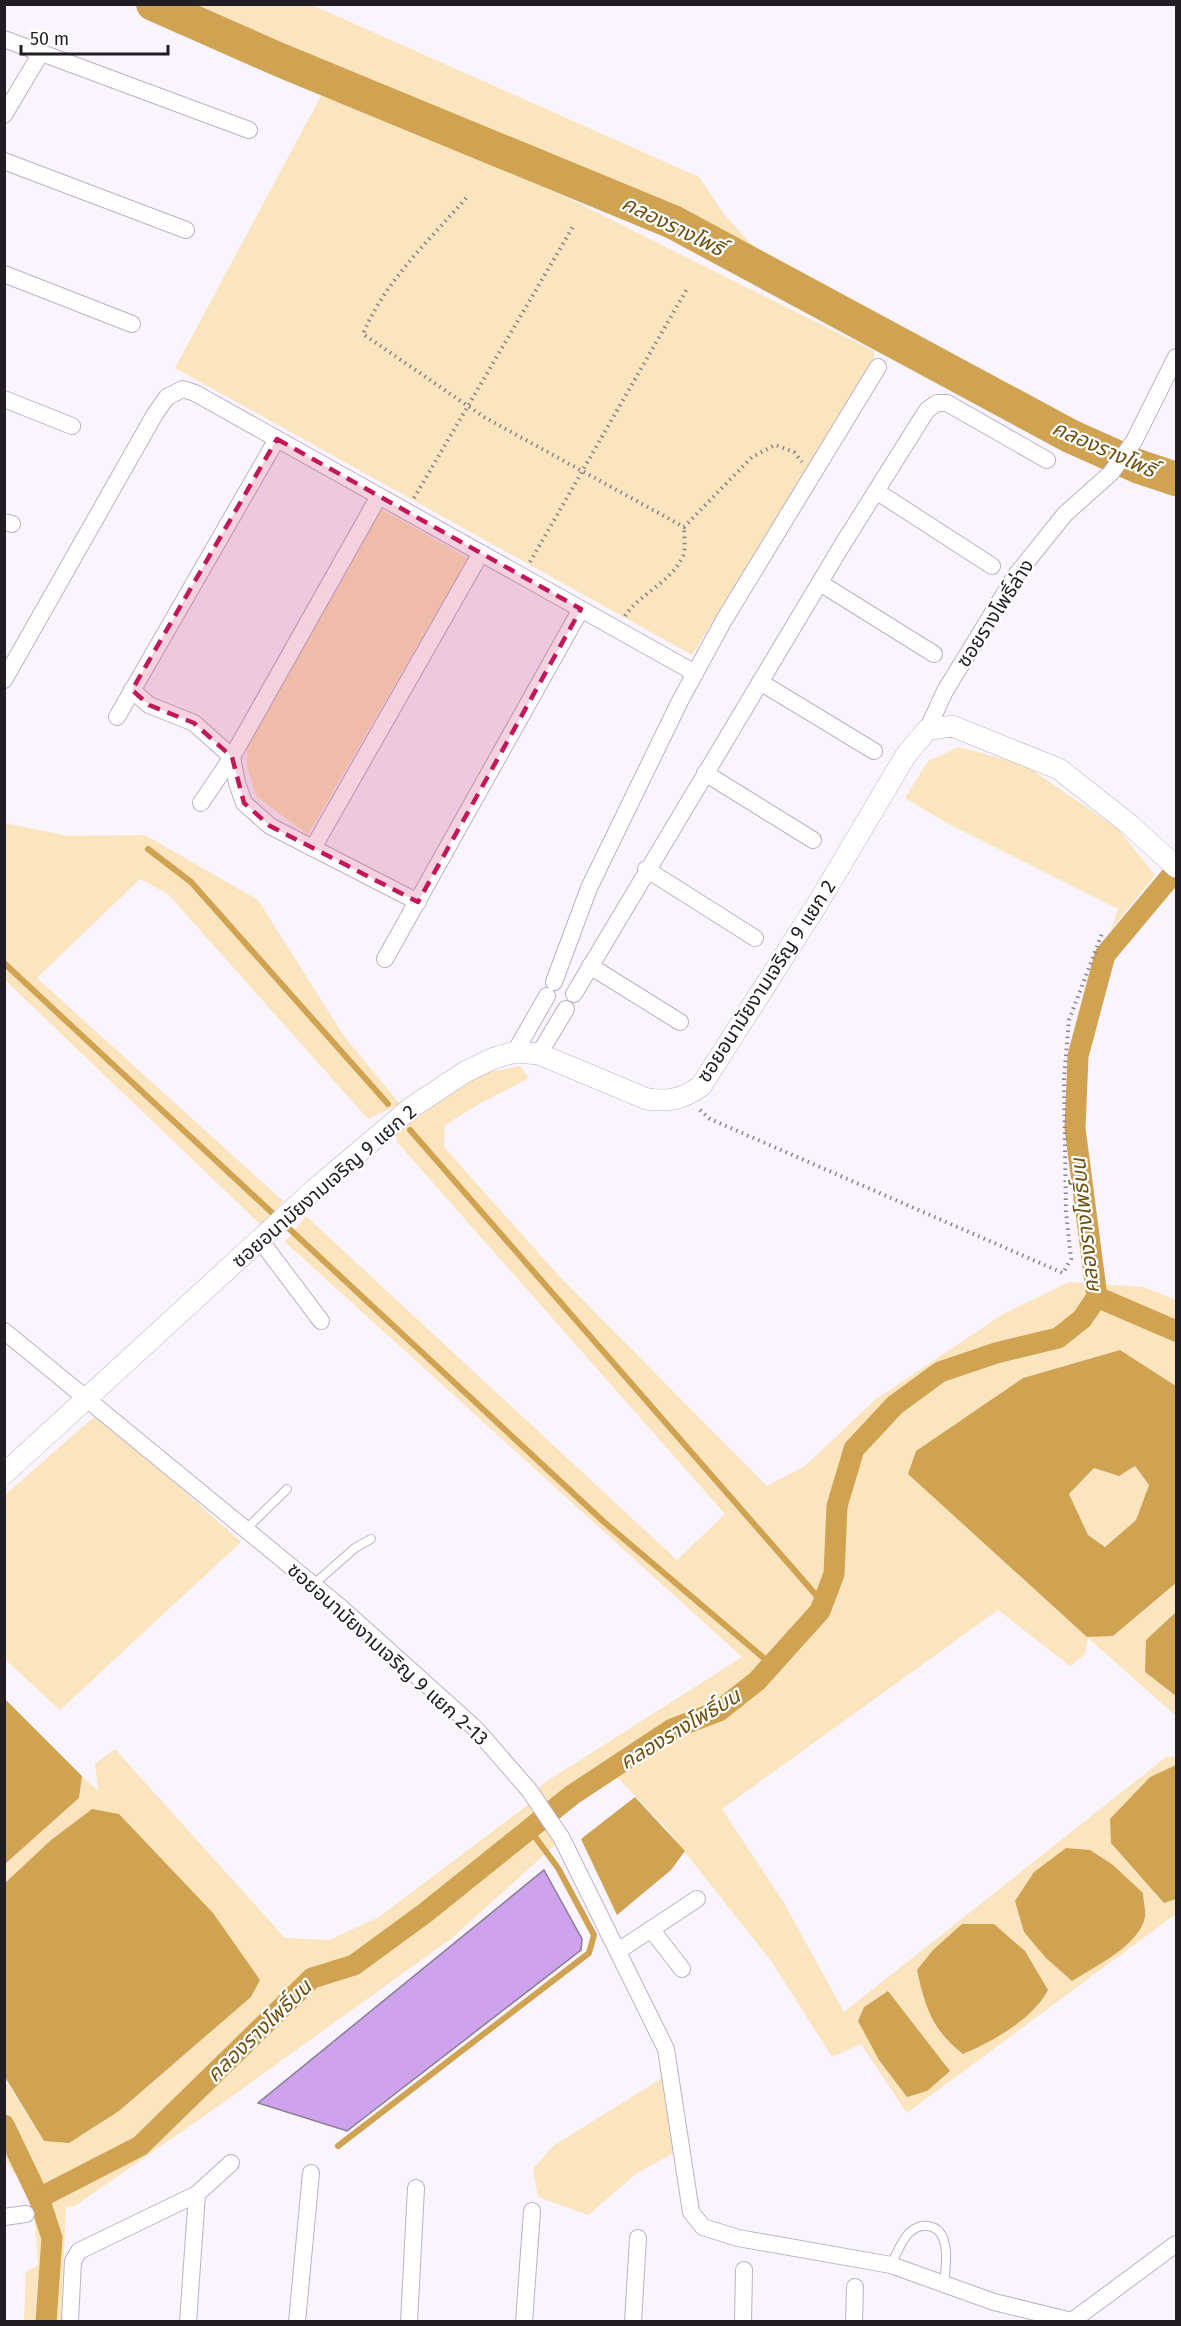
<svg xmlns="http://www.w3.org/2000/svg" width="1181" height="2326" font-family="'Fira Sans','Noto Sans Thai',sans-serif">
<style>
.green{fill:#fbe5bf;fill-rule:evenodd}
.water{fill:#cfa351;fill-rule:evenodd}
.lines{fill:none;stroke-linecap:round;stroke-linejoin:round}
.stream{stroke:#cfa351;stroke-width:6}
.canal{stroke:#cfa351;stroke-width:21}
.river{stroke:#cfa351;stroke-width:34}
.building{fill:#cea2ec;stroke:#897e92;stroke-width:1.5}
.service-casing{stroke:#bdb1c6;stroke-width:10}
.minor-casing{stroke:#bdb1c6;stroke-width:18}
.tertiary-casing{stroke:#bdb1c6;stroke-width:22}
.path{stroke:#88838b;stroke-width:4;stroke-dasharray:1.5 4.5;stroke-linecap:butt}
.service{stroke:#fff;stroke-width:8}
.minor{stroke:#fff;stroke-width:16}
.tertiary{stroke:#fff;stroke-width:21}
.marked{fill:#c2185b;fill-opacity:0.2;stroke:#c2185b;stroke-width:4.5;stroke-dasharray:12 8;stroke-linejoin:round}
.labels{text-anchor:middle;stroke-width:4.5;stroke-linejoin:round;paint-order:stroke}
.street-label{font-size:20px;fill:#221d25;stroke:#fff}
.water-label{font-size:21px;font-style:italic;fill:#6e5011;stroke:#fff}
</style>
<rect width="100%" height="100%" fill="#f9f4fd"/>
<g class="green">
<path d="M198,5H312L699,177L724,214L762,256Z"/>
<path d="M318,85L562,195L874,351V359L692,655L175,368L321,96Z"/>
<path d="M381,509L468,558L308,835L256,796L247,766V745Z"/>
<path d="M959,747L1025,765L1118,829L1155,875L1111,930L1118,909L947,823L905,798L928,761Z"/>
<path d="M4,823L68,836L145,835L258,900L344,1036L400,1104L368,1119L168,894L140,879L37,978L283,1201L261,1225L5,980Z"/>
<path d="M520,1066L529,1078L481,1103L445,1125L444,1147L560,1277L767,1486L805,1466L876,1399L1003,1314L1069,1282L1144,1287L1176,1300V1386L1120,1350L1023,1378L1113,1636L1176,1583V1612L1170,1617L1145,1672L1176,1696V1716L1088,1638L1085,1654L1070,1666L998,1610L722,1809L784,1903L844,2012L1166,1757L1176,1756V1914L907,2113L861,2044L832,2057L772,1962L665,1827L615,1775L546,1828L556,1844L452,1938L210,2112L75,2206L66,2207L61,2321H24L26,2272L38,2265L33,2198L5,2160L4,2077L44,2141L119,2111L251,1997L260,1980L92,1809L51,1840L5,1883V1864L79,1798L82,1776L98,1791L95,1764L115,1749L285,1938L329,1940L379,1917L529,1804L541,1785L742,1657L285,1242L306,1216L677,1560L725,1514L397,1142L395,1132L483,1073ZM888,1991L950,2071L864,2007Z"/>
<path d="M94,1417L106,1421L241,1542L60,1710L7,1661L5,1664V1495Z"/>
<path d="M1135,1466L1149,1485L1136,1520L1105,1547L1088,1535L1069,1494L1094,1468L1119,1476Z"/>
<path d="M664,2077L674,2153L637,2173L588,2215L538,2197L533,2169L553,2146Z"/>
</g>
<g class="water">
<path d="M1120,1350L1176,1386V1583L1113,1636L1087,1637L908,1474L916,1451L1023,1378ZM1135,1466L1149,1485L1136,1520L1105,1547L1088,1535L1069,1494L1094,1468L1119,1476Z"/>
<path d="M1176,1612V1696L1145,1672L1146,1640Z"/>
<path d="M4,1698L82,1776L79,1798L5,1864Z"/>
<path d="M1176,1765V1899L1164,1903L1111,1843L1110,1819L1150,1777Z"/>
<path d="M635,1797L685,1851L671,1870L617,1915L581,1839Z"/>
<path d="M92,1809L119,1814L213,1913L260,1980L251,1997L119,2111L69,2143L44,2141L5,2077V1883L51,1840Z"/>
<path d="M1066,1848L1090,1850L1113,1865L1143,1893C1143,1900 1146,1910 1145,1917C1140,1945 1094,1967 1072,1981L1046,1958L1024,1932L1015,1901L1034,1872Z"/>
<path d="M962,1924H994L1025,1951L1048,1990C1032,2020 993,2041 963,2054C932,2030 925,2007 917,1970L933,1950Z"/>
<path d="M888,1991L950,2071L927,2091L907,2097L879,2060L858,2021L864,2007Z"/>
</g>
<g class="lines">
<g class="stream">
<path d="M148,849L191,882L388,1104"/>
<path d="M4,963L604,1522L772,1665"/>
<path d="M410,1130L823,1603"/>
<path d="M338,2146L589,1953L594,1935L558,1868L530,1830"/>
</g>
<g class="canal">
<path d="M1097,1297L1176,1331"/>
<path d="M4,2125L39,2198"/>
<path d="M46,2322L52,2238L39,2198L140,2146L312,1978L354,1965L425,1913L572,1795L672,1729L719,1711L757,1681L820,1611L834,1574L837,1506L854,1449L895,1405L940,1372L996,1353L1058,1338L1082,1319L1097,1297L1075,1128L1078,1056L1105,955L1176,870"/>
</g>
<path class="river" d="M153,4L280,60L673,222L1070,436L1137,466L1176,479"/>
</g>
<path class="building" d="M544,1870L582,1939L581,1950L347,2131L258,2103Z"/>
<g class="lines">
<g class="service-casing">
<g id="service">
<path d="M246,1529L287,1489"/>
<path d="M314,1584L355,1548L371,1539"/>
<path d="M891,2265C896,2255 902,2239 910,2232C915,2228 922,2225 928,2226C952,2229 946,2267 944,2284"/>
</g>
</g>
<g class="minor-casing">
<g id="minor">
<path d="M4,39L249,130"/>
<path d="M4,115L41,53"/>
<path d="M4,161L186,230"/>
<path d="M4,274L132,324"/>
<path d="M4,399L72,426"/>
<path d="M876,491L992,566"/>
<path d="M4,522L12,524"/>
<path d="M820,583L934,654"/>
<path d="M4,680L155,414L167,397L183,389L195,393L695,673"/>
<path d="M760,682L874,751"/>
<path d="M132,690L149,705L194,723L232,757L237,783L244,803L270,826L418,902"/>
<path d="M117,717L277,439"/>
<path d="M927,730L945,691L1016,575L1065,514L1111,473L1134,441L1176,357"/>
<path d="M705,773L813,840"/>
<path d="M201,803L232,757L379,496"/>
<path d="M313,848L481,553"/>
<path d="M646,869L755,938"/>
<path d="M385,959L581,609"/>
<path d="M590,966L680,1022"/>
<path d="M554,982L589,888L681,699L724,620L878,367"/>
<path d="M574,994L841,547L927,410L937,403H947L1047,460"/>
<path d="M515,1052L547,996"/>
<path d="M539,1054L566,1009"/>
<path d="M260,1240L321,1321"/>
<path d="M4,1331L339,1606L476,1729L529,1790L561,1837L666,2049L691,2212L703,2227L738,2238L891,2265L994,2302L1072,2321L1176,2244"/>
<path d="M651,1929L682,1969"/>
<path d="M618,1951L697,1899"/>
<path d="M4,2217L26,2214"/>
<path d="M70,2322L73,2261L79,2251L197,2194"/>
<path d="M188,2322L197,2194L231,2163"/>
<path d="M297,2322L311,2173"/>
<path d="M409,2322L416,2188"/>
<path d="M524,2322L532,2211"/>
<path d="M633,2322L638,2238"/>
<path d="M743,2322L744,2270"/>
<path d="M854,2322L855,2287"/>
</g>
</g>
<g class="tertiary-casing">
<path id="tertiary" d="M4,1474L315,1189L412,1107L465,1072L494,1058L515,1052L539,1054L647,1099C669,1102 683,1099 701,1086L818,903L906,755L927,730L952,726L1059,769L1129,824L1176,867"/>
</g>
<g class="path">
<path d="M466,198C429,241 385,281 363,334L484,417L684,527L752,457L775,445L794,452L802,462"/>
<path d="M414,498L574,225"/>
<path d="M530,562L688,287"/>
<path d="M625,616C640,593 671,583 683,556C686,548 684,535 684,527"/>
<path d="M700,1110L710,1119L1063,1273L1071,1259L1066,1212L1064,1079L1069,1020L1103,931"/>
</g>
<use href="#service" class="service"/>
<use href="#minor" class="minor"/>
<use href="#tertiary" class="tertiary"/>
</g>
<path class="marked" d="M277,439L581,609L418,902L270,826L244,803L232,757L194,723L149,705L132,690Z"/>
<g class="labels">
<g class="street-label">
<text transform="translate(995 613) rotate(-57)" y="7">ซอยรางโพธิ์ล่าง</text>
<text transform="translate(766 981) rotate(-57)" y="7">ซอยอนามัยงามเจริญ 9 แยก 2</text>
<text transform="translate(324 1186) rotate(-41)" y="7">ซอยอนามัยงามเจริญ 9 แยก 2</text>
<text transform="translate(388 1654) rotate(42)" y="7">ซอยอนามัยงามเจริญ 9 แยก 2-13</text>
</g>
<g class="water-label">
<text transform="translate(673 226) rotate(26)" y="7">คลองรางโพธิ์</text>
<text transform="translate(1104 449) rotate(24)" y="7">คลองรางโพธิ์</text>
<text transform="translate(1085 1226) rotate(-96)" y="7">คลองรางโพธิ์บน</text>
<text transform="translate(680 1729) rotate(-31)" y="7">คลองรางโพธิ์บน</text>
<text transform="translate(259 2031) rotate(-44)" y="7">คลองรางโพธิ์บน</text>
</g>
</g>
<rect width="1181" height="2326" fill="none" stroke="#221d25" stroke-width="12"/>
<path d="M21 45v9h147v-9" fill="none" stroke="#221d25" stroke-width="3"/>
<text x="30" y="45" font-size="18" fill="#221d25" stroke="#ffffff" stroke-width="4.5" paint-order="stroke">50 m</text>
</svg>
